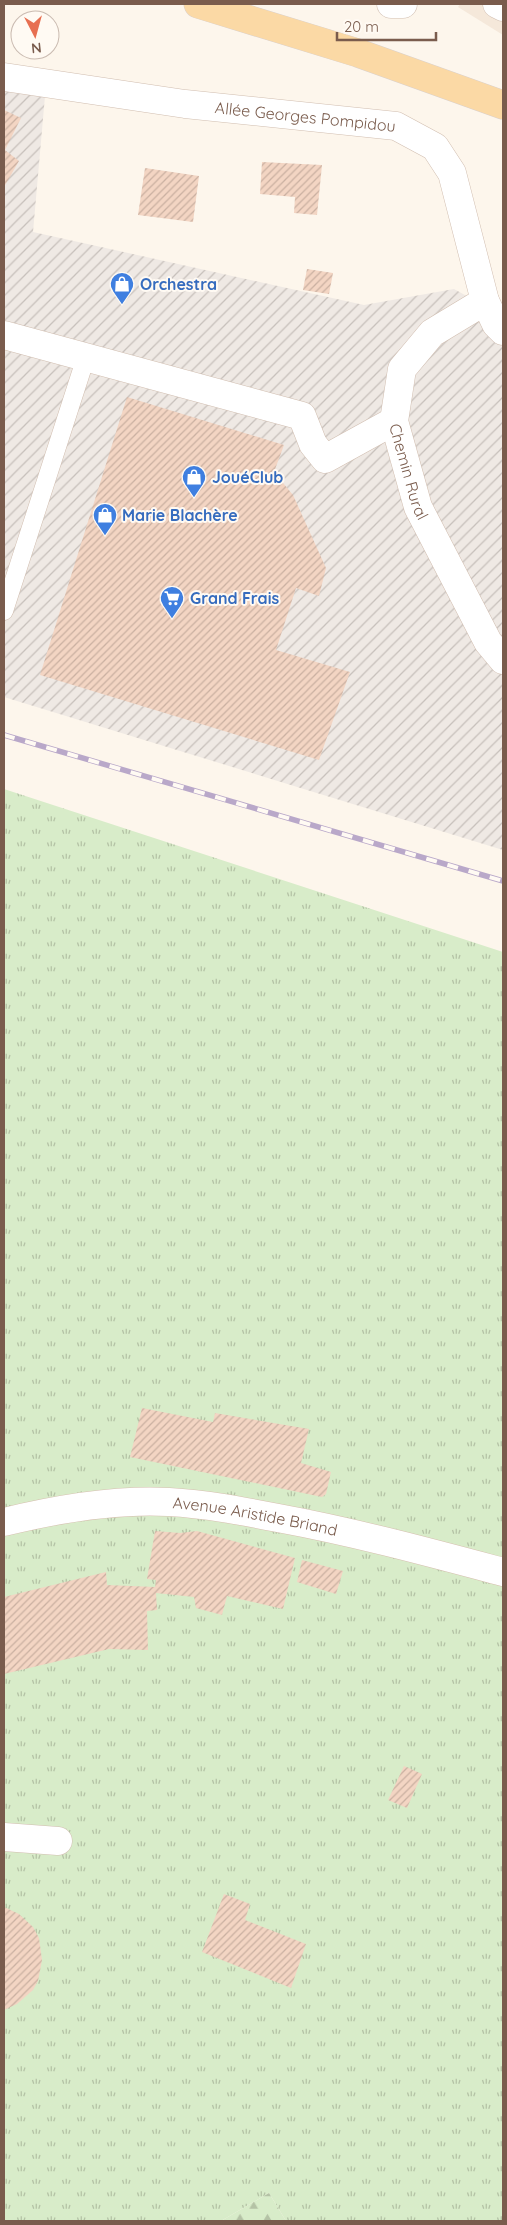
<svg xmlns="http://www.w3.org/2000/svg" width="507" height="2225" font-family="Quicksand,sans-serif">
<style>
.residential{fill:#f5e8da}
.industrial{fill:url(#industrial-furrows)}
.grass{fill:url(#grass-tufts)}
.forest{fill:url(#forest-firs)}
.building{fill:url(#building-hatch)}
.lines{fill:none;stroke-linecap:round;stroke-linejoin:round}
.lane-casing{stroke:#d1beb0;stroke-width:19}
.street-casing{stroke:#d1beb0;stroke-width:29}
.secondary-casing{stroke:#d6c0b0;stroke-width:29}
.primary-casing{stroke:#dad1cd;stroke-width:29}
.lane{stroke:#fff;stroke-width:18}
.street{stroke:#fff;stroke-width:28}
.secondary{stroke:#fff;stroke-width:28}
.primary{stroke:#fbd9a5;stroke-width:28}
.rail-casing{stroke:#b9a8c9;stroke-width:5.5}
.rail{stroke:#fffaf3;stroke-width:4;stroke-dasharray:11;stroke-linecap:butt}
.labels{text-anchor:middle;stroke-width:4;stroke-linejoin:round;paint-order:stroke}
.street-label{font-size:16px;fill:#7a5c4d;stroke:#fffaf3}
.shop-label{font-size:16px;font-weight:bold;fill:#366cbe;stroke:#fffaf3;text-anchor:start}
</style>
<defs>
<pattern id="industrial-furrows" width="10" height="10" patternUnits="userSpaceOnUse" patternTransform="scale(1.25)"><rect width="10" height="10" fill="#efe9e4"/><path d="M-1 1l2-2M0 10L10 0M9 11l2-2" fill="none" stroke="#c7c0bb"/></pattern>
<pattern id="grass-tufts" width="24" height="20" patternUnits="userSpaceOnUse" patternTransform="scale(1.25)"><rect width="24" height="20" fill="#d8ecc9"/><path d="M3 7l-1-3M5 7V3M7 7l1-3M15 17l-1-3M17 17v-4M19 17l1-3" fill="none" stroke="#b4c2a5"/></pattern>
<pattern id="forest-firs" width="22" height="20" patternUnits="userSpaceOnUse" patternTransform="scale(1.25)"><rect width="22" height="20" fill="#d8ecc9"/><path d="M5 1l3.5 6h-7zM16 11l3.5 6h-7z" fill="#b4c2a5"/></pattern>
<pattern id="building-hatch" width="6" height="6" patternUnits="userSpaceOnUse" patternTransform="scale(1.25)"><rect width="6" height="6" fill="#f3d5c3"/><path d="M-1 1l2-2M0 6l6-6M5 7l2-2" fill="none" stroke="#cab0a1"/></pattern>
</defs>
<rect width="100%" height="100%" fill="#fdf6ec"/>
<path class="residential" d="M460,4H503V35L458,7Z"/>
<path class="industrial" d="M4,89L45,96L33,232L364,305L454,289L503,316V850L4,697Z"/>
<path class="grass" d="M4,789L503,952V2221H286L269,2193L221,2221H4Z"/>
<path class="forest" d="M269,2193L286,2221H221Z"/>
<g class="building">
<path d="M4,110L21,118L5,150L19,161L4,187Z"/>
<path d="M262,162L322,165L317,215L294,213L295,197L260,194Z"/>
<path d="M145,168L199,176L193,222L138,215Z"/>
<path d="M307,269L333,273L329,294L303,290Z"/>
<path d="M127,397L284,445L274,472L293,495L326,568L319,596L296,588L276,650L350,672L319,760L40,675Z"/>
<path d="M142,1408L213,1422L215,1413L309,1429L301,1463L331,1472L326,1494L322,1497L130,1457Z"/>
<path d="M155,1531L180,1533L197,1531L295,1558L283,1609L227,1596L222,1615L196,1608L194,1597L156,1593L157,1610L147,1611L148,1650L109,1649L4,1674V1597L106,1572L107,1585L155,1587L156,1580L147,1579Z"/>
<path d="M302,1560L343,1571L336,1594L297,1582Z"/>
<path d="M404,1766L422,1774L407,1808L388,1800Z"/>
<path d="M224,1894L250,1904L245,1920L306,1944L291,1988L202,1952Z"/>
<path d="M4,1907L19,1914L33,1927L39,1938L42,1960L38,1981L33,1990L17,2004L4,2010Z"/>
</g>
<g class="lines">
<g class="lane-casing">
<path id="lane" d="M4,611L86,357"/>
</g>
<g class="street-casing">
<g id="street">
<path d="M391,4H403"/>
<path d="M497,4L503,7"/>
<path id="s1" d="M4,77L185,104L396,126L435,147L452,173L485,301L496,324L503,331"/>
<path id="s2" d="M485,301L432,333L402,369L394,421L418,507L488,642L503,660"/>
<path d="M4,335L302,416L313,444L325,459L394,421"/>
<path d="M4,1837L58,1841"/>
</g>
</g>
<g class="secondary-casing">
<g id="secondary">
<path id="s3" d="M4,1522C57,1509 114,1499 169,1502C206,1504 242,1511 278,1518C354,1532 428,1552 503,1572"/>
</g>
</g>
<g class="primary-casing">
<path id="primary" d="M198,4L358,53L503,105"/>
</g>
<use href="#lane" class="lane"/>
<use href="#street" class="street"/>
<use href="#secondary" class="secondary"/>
<use href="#primary" class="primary"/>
<g class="rail-casing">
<path id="rail" d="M4,735L503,881"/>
</g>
<use href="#rail" class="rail"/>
</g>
<defs>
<g id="shop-pin" transform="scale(1.25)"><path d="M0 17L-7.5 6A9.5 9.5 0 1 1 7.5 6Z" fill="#3f7fe0" stroke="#fffaf3"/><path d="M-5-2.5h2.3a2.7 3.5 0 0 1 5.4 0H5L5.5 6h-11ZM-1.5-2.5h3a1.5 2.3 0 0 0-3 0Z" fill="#fff"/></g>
<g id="supermarket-pin" transform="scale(1.25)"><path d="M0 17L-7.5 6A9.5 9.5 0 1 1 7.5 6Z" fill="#3f7fe0" stroke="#fffaf3"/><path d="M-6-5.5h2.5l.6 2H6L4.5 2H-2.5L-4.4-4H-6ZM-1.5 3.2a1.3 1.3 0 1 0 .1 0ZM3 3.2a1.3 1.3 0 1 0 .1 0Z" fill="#fff"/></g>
</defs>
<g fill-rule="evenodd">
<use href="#shop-pin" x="122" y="284"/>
<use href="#shop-pin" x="194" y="477"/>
<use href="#shop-pin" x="105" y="515"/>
<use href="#supermarket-pin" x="172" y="598"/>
</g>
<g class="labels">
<g class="street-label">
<text dy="6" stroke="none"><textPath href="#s1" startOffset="304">Allée Georges Pompidou</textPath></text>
<text dy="6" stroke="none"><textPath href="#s2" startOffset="214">Chemin Rural</textPath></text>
<text dy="6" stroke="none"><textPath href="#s3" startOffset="254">Avenue Aristide Briand</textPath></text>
</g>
<g class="shop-label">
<text x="140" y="290">Orchestra</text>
<text x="212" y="483">JouéClub</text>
<text x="122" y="521">Marie Blachère</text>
<text x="190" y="604">Grand Frais</text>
</g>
</g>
<rect width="507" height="2225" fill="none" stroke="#7a5c4d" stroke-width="10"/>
<g transform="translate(35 35) rotate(174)"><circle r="24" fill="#fffaf3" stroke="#cabbb1"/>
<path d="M0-4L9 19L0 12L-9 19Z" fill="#e76f51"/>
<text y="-8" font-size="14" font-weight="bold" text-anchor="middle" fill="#7a5c4d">N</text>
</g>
<path d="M337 32v8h99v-8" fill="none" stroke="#7a5c4d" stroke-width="2.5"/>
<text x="344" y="32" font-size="15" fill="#7a5c4d" stroke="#fffaf3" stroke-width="4" paint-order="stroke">20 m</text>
</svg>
